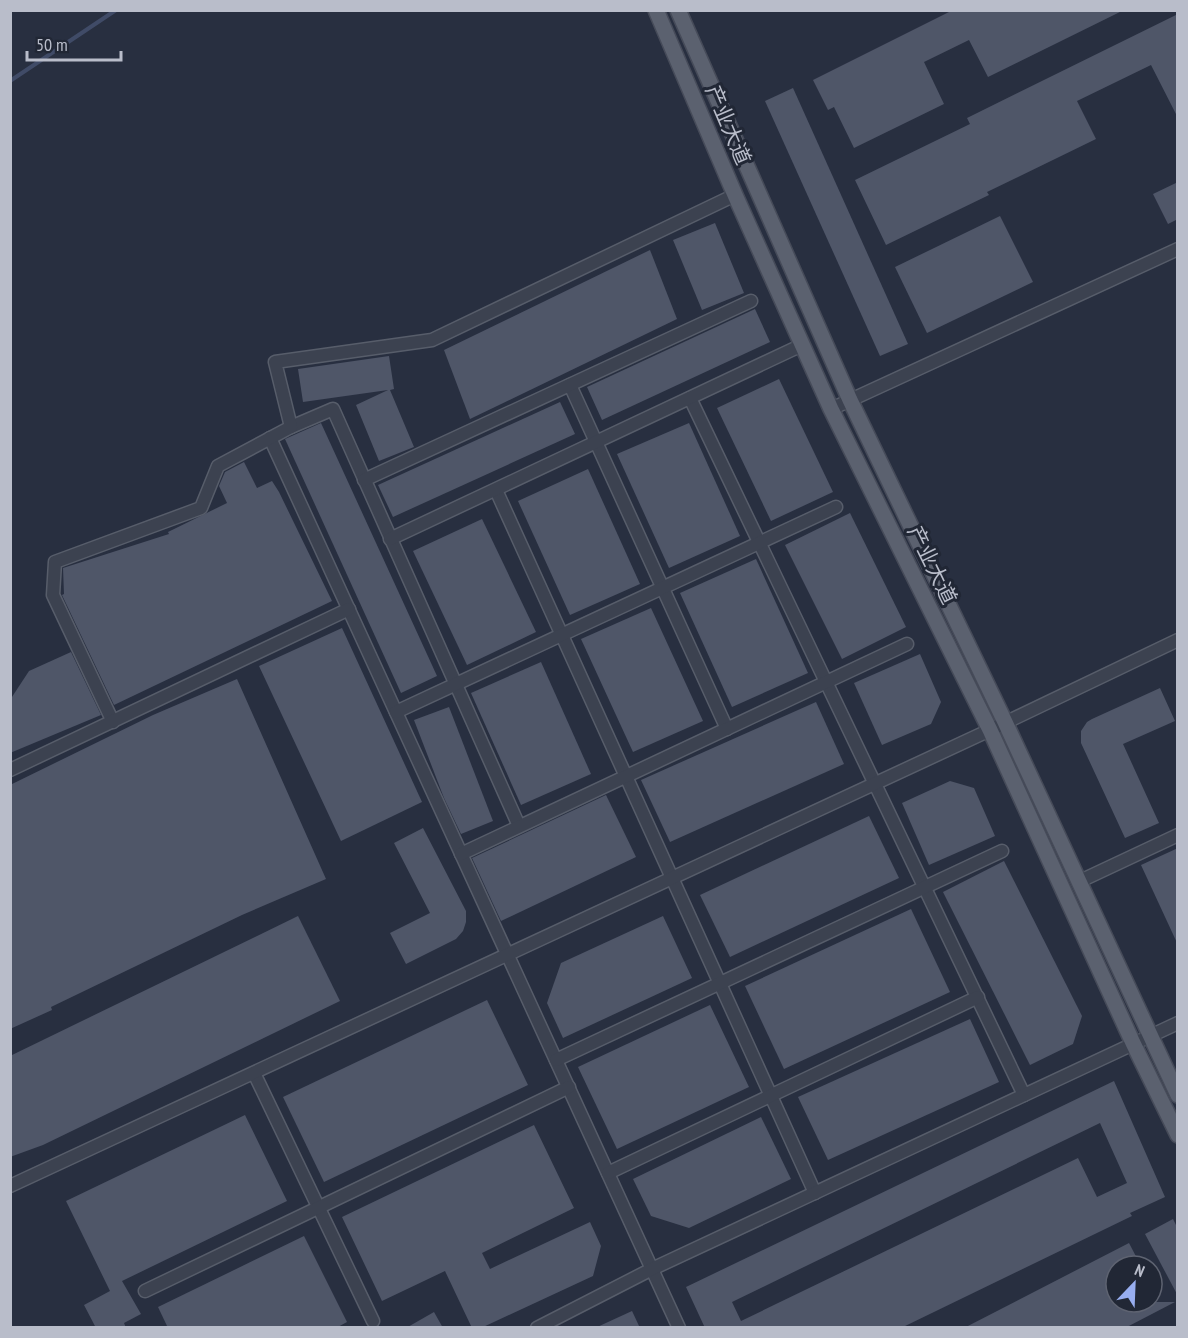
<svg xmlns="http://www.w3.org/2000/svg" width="1188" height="1338" font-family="'PT Sans Narrow','Noto Sans SC',sans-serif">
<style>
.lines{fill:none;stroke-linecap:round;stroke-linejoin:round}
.stream{stroke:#404b67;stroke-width:4}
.building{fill:#4f5668;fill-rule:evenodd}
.minor-casing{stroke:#575d6a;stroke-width:15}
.major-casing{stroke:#464b59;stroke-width:18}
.minor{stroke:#3c4250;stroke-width:12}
.major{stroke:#5b616f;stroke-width:15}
.labels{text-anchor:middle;stroke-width:6;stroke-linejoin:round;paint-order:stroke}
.street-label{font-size:21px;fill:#b9bdca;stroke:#212735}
</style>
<rect width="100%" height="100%" fill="#282f40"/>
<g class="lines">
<path class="stream" d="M10,81L116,10"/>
</g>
<g class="building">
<path d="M953,10H1124L988,77L969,40L924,62L944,104L854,148L834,107L828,110L813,80Z"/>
<path d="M1178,14V118L1151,65L1077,101L1096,139L987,192L989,195L886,245L855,180L970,124L967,118Z"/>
<path d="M793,88L908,344L880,356L765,101Z"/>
<path d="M1178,182V219L1168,224L1153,194Z"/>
<path d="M1000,216L1033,282L927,333L895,267Z"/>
<path d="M715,223L744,293L702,310L673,240Z"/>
<path d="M650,250L677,319L470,419L444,350Z"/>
<path d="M755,309L770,342L602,420L587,387Z"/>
<path d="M389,356L394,389L390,390L414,447L379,461L356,405L388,390L303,402L298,369Z"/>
<path d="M779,379L833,492L771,521L717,408Z"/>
<path d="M560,402L575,434L393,517L378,485Z"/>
<path d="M321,423L437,676L401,693L285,439Z"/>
<path d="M689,423L740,536L669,568L617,454Z"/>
<path d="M244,462L257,488L272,481L279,492L332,601L114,705L62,595L64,594L63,568L169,534L168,532L227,503L219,486L225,472Z"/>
<path d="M588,469L640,584L570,615L518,501Z"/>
<path d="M850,513L906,627L842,659L785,545Z"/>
<path d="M482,519L536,632L467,665L413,551Z"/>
<path d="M756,559L808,673L732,707L680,593Z"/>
<path d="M651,608L703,721L633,752L581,639Z"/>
<path d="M342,628L422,802L341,841L259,666Z"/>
<path d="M71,652L101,715L10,753V700L29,671Z"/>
<path d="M920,654L941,702L931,724L882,745L854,683Z"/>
<path d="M541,662L591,774L521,805L471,693Z"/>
<path d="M237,679L326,879L242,915L51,1007L52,1010L10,1029V785L153,715Z"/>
<path d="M1160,688L1175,721L1123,744L1159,823L1125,838L1081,743V731L1087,722L1092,719Z"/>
<path d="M816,702L844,764L670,842L641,780Z"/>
<path d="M449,707L493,821L461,834L444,798L414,720Z"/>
<path d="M950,781L974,788L995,836L929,865L902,803Z"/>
<path d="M606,795L636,857L501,921L472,858Z"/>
<path d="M869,816L899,878L730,957L700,895Z"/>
<path d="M423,828L466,911V922L463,931L456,939L406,964L390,933L430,913L394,843Z"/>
<path d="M1178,848V945L1141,865Z"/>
<path d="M1004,861L1082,1016L1073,1044L1030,1065L943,892Z"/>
<path d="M911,909L950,992L784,1069L745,986Z"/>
<path d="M298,916L340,1001L43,1145L10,1157V1056Z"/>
<path d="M663,916L692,978L563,1038L547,1003L561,963Z"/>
<path d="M487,1000L528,1085L324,1182L283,1097Z"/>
<path d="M710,1005L749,1087L617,1149L578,1067Z"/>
<path d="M970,1019L999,1082L828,1160L798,1097Z"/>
<path d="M1114,1081L1165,1197L1130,1213L1132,1216L901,1328H705L686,1287ZM1100,1123L1127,1183L1097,1197L1078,1158L741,1321L732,1302Z"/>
<path d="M245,1115L287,1201L122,1281L141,1314L124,1323L126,1328H96L84,1305L110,1291L66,1201Z"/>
<path d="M761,1117L791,1179L689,1228L651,1216L633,1179Z"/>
<path d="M534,1125L574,1208L482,1253L490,1269L590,1222L601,1246L593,1276L481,1328H472L445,1271L382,1301L342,1217Z"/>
<path d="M1173,1219L1178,1229V1296L1145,1234Z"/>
<path d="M304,1236L347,1322L336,1328H168L158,1307Z"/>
<path d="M1129,1243L1141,1266H1116V1302H1175L1125,1328H964Z"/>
<path d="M632,1311L640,1328H595Z"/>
<path d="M434,1312L443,1328H406Z"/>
</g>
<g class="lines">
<g class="minor-casing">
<g id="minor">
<path d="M570,385L727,729"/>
<path d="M690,398L1024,1095"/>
<path d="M831,409L1178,249"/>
<path d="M291,427L333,409L519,826"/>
<path d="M270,438L679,1328"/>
<path d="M364,480L751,301"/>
<path d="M496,490L815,1193"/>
<path d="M390,539L802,345"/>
<path d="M396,712L836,507"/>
<path d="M113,722L53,595L55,562L201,508L218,466L291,427L275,362L432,340L735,195"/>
<path d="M10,770L349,609"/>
<path d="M461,854L907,644"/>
<path d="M1078,882L1178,835"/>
<path d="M556,1060L1002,851"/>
<path d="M254,1073L373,1321"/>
<path d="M608,1173L978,997"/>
<path d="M10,1186L990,730L1178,640"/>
<path d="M145,1291L569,1087"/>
<path d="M537,1328L652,1269L1178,1023"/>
</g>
</g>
<g class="major-casing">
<g id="major">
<path d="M656,10L735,195L831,409L990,730L1133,1043L1178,1135"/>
<path d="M678,10L850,400L1005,722L1178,1095"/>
</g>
</g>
<use href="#minor" class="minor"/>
<use href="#major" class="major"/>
</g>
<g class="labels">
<g class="street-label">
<text transform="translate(728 125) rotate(67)" y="7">产业大道</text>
<text transform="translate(932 565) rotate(64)" y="7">产业大道</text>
</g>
</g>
<rect width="1188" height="1338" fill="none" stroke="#b9bdca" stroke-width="24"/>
<g transform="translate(1134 1284) rotate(23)"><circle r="28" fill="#212735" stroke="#5e6371" stroke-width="1.5"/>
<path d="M0-4.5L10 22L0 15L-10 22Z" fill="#98aef0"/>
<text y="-9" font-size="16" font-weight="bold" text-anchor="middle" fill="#b9bdca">N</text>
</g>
<path d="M27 51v9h94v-9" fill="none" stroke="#b9bdca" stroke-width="3"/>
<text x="36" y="51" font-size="18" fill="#b9bdca" stroke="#212735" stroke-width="4.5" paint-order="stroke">50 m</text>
</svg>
